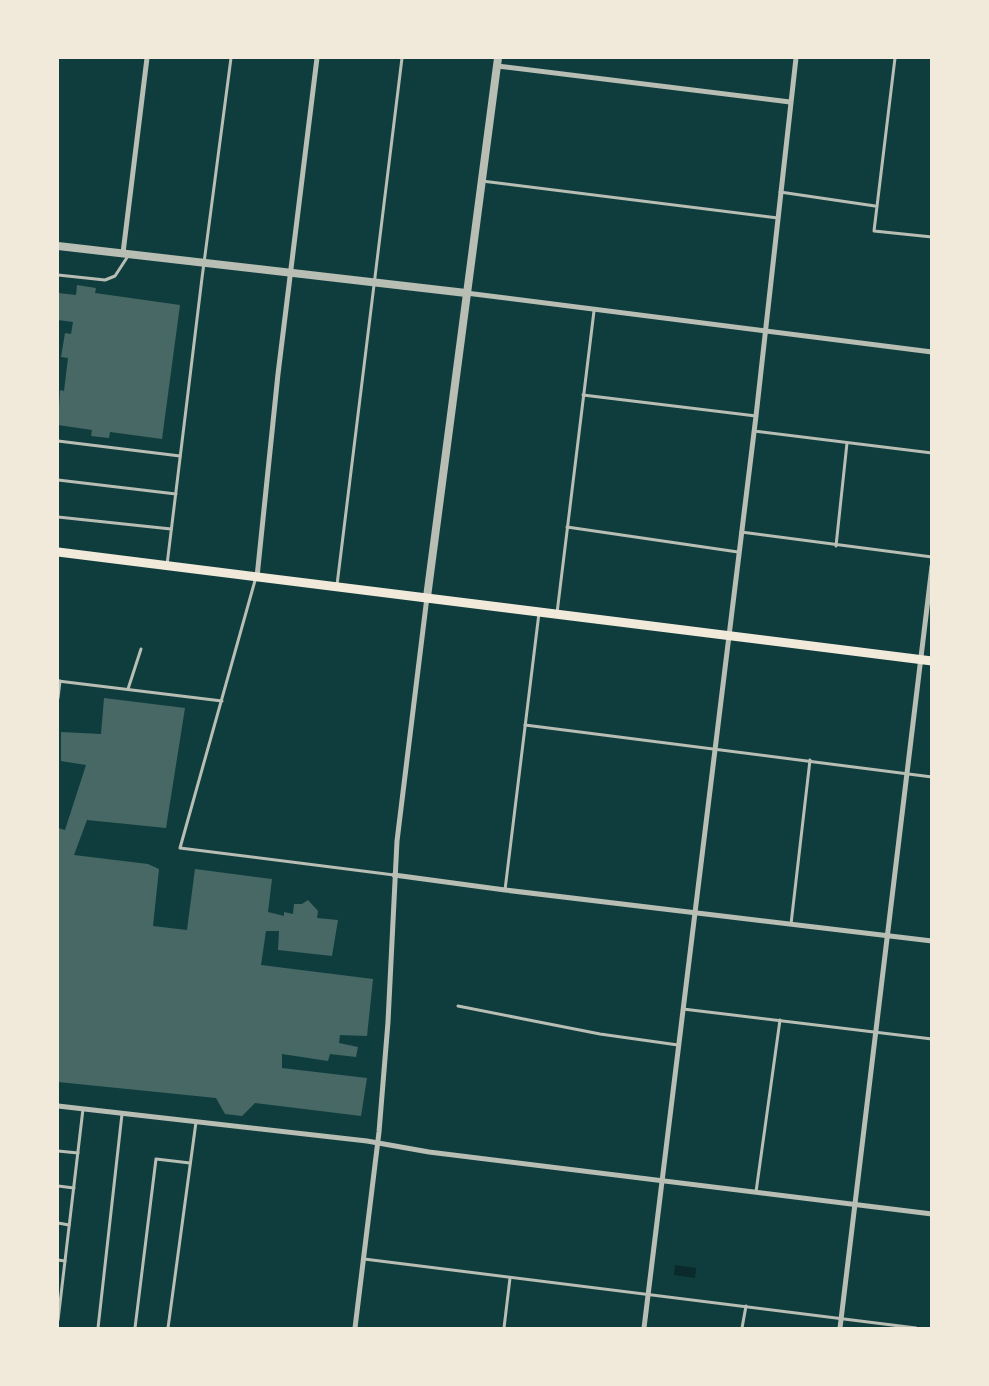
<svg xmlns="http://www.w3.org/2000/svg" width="989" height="1386" font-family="'PT Sans',sans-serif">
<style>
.water{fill:#0a2a2b}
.building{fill:#486865}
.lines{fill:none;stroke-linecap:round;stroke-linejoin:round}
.service{stroke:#b8beb3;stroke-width:3}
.minor{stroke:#b8beb3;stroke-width:5}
.tertiary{stroke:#b8beb3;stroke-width:8}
.secondary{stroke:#f1e9da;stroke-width:9}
</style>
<rect width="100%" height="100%" fill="#0f3d3e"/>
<path class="water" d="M675,1265L696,1268L695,1278L674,1275Z"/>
<g class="building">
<path d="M77,285L96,288L95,293L180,305L162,439L110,432L109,438L91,436L92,430L58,425L60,390L64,391L68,358L61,357L65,333L71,334L73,322L58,320V293L76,295Z"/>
<path d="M104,698L185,708L166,828L87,820L74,855L148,864L159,869L153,926L187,930L195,869L272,879L268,912L284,916V912L293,914L294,904H302L308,900L318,911L317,918L338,920L332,956L278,950L279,931H266L261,965L373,979L367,1036L340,1035L339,1043L358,1047L356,1057L330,1054L328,1061L282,1054V1068L367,1078L361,1116L255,1103L242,1116L225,1114L216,1098L58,1082V828L65,830L86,765L61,761V732L101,734Z"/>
</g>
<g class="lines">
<g class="service">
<path d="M895,58L874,231L932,237"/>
<path d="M482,181L778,218"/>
<path d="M780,192L875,206"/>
<path d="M58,275L105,280L115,276L128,256"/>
<path d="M583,395L756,416"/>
<path d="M754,431L932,453"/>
<path d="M58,441L180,456"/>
<path d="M58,480L176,494"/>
<path d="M58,517L171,529"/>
<path d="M567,527L738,552"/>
<path d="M741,532L932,557"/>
<path d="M836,546L847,443"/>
<path d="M167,565L202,278L231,58"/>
<path d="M256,577L180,848L394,875"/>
<path d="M337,585L402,58"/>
<path d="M557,613L594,311"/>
<path d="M58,681L222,701"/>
<path d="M128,689L141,649"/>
<path d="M58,698L60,681"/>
<path d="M525,725L932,777"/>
<path d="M505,890L539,613"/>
<path d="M791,924L810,760"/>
<path d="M458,1006L600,1034L678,1045"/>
<path d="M683,1009L932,1039"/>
<path d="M58,1151L78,1153"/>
<path d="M58,1186L74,1188"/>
<path d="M756,1192L780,1020"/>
<path d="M58,1223L69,1225"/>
<path d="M364,1259L916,1328"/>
<path d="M58,1260L65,1261"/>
<path d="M58,1320L83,1109"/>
<path d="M98,1328L122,1114"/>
<path d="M135,1328L156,1159L190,1163"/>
<path d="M168,1328L196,1122"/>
<path d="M504,1328L510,1278"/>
<path d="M742,1328L746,1306"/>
</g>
<g class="minor">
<path d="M497,66L790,102"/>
<path d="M123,253L147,58"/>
<path d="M466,293L932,352"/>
<path d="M257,577L278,374L317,58"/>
<path d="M394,875L505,890L932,941"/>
<path d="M58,1106L367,1141L429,1152L932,1214"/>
<path d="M355,1328L379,1132L388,1022L397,841L427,597"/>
<path d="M644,1328L756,416L796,58"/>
<path d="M840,1328L932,566"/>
</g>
<g class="tertiary">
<path d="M58,246L466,293"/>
<path d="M427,597L498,58"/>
</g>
<path class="secondary" d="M58,552L932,661"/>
</g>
<rect width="989" height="1386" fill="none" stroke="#f1e9da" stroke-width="118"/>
</svg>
